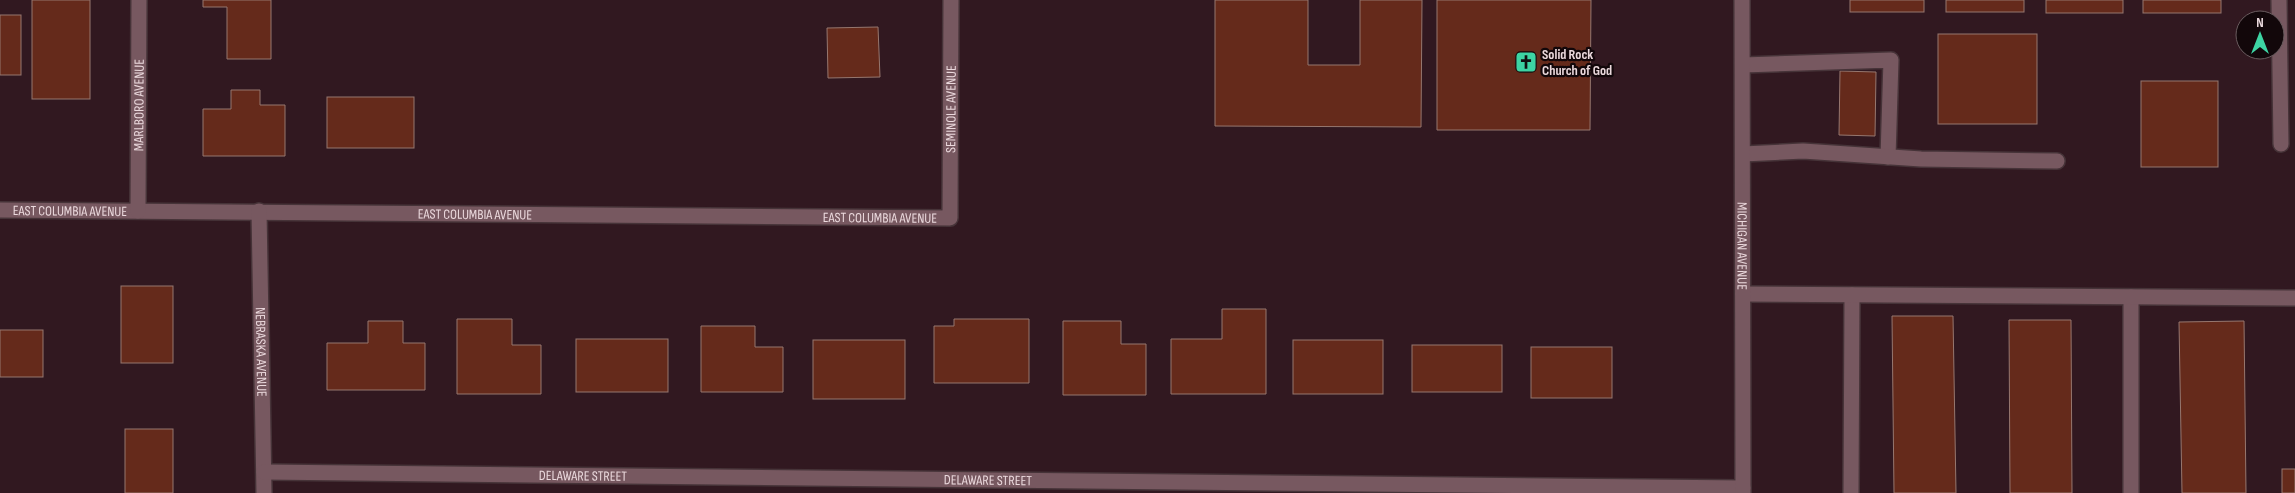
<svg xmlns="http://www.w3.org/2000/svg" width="2295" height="493" font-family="'Sofia Sans Condensed',sans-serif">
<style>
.building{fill:#652a1b;stroke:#96776f}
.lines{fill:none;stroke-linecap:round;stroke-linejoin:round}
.lane-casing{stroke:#463338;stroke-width:18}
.street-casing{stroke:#463338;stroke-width:18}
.secondary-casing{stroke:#463338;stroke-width:18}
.lane{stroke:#775860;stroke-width:15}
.street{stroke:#775860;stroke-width:15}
.secondary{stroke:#775860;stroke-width:15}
.labels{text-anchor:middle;stroke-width:4.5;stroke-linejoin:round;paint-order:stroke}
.poi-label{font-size:14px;font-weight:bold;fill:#ebd9dd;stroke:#12070a;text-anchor:start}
.street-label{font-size:14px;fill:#ebd9dd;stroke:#12070a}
</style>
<rect width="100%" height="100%" fill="#311820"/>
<g class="building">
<rect x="32" y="0" width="58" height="99"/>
<path d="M203,0H271V59H227V7H203Z"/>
<path d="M1215,0H1308V65H1360V0H1422L1421,127L1215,126Z"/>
<path d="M1437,0H1591L1590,130H1437Z"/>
<rect x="1850" y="0" width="74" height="12"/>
<rect x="1946" y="0" width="78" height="12"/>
<rect x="2046" y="0" width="77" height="13"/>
<rect x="2143" y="0" width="78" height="13"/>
<rect x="0" y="15" width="21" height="60"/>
<path d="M878,27L880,77L828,78L827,28Z"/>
<rect x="1938" y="34" width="99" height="90"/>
<path d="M1840,71L1876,72L1875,136L1839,135Z"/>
<rect x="2141" y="81" width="77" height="86"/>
<path d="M231,90H260V105H285V156H203V109H231Z"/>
<rect x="327" y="97" width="87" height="51"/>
<rect x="121" y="286" width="52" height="77"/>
<path d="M1222,309H1266V394H1171V339H1222Z"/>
<path d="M1892,316H1953L1956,493H1894Z"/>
<path d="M457,319H512V345H541V394H457Z"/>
<path d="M954,319H1029V383H934V326H954Z"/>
<path d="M2009,320H2071L2072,493H2010Z"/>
<path d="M368,321H403V343H425V390H327V343H368Z"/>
<path d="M1063,321H1121V344H1146V395H1063Z"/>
<path d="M2244,321L2246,493H2182L2179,322Z"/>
<path d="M701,326H755V347H783V392H701Z"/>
<rect x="0" y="330" width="43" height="47"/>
<rect x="576" y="339" width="92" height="53"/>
<rect x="813" y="340" width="92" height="59"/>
<rect x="1293" y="340" width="90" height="54"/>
<rect x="1412" y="345" width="90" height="47"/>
<rect x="1531" y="347" width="81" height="51"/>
<rect x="125" y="429" width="48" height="64"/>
<rect x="2282" y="469" width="13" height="24"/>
</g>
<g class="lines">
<g class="lane-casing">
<g id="lane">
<path d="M2279,0L2281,144"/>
<path d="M1743,65L1891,60L1888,157"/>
<path d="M1743,154L1803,151L1921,159L2057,161"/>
<path d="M1851,493L1852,295"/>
<path d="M2131,493V297"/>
</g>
</g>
<g class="street-casing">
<g id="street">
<path id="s1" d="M0,210L950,218L951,0"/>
<path id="s2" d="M138,211L139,0"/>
<path id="s3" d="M259,211L264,493"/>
<path d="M1743,294L2295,298"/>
<path id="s4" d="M264,472L1743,488"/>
</g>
</g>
<g class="secondary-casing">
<g id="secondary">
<path id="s5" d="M1742,0L1743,493"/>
</g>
</g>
<use href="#lane" class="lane"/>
<use href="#street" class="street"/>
<use href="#secondary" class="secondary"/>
</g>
<defs>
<g id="church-square" transform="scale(1.125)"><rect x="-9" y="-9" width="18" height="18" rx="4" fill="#3dd4a3" stroke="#12070a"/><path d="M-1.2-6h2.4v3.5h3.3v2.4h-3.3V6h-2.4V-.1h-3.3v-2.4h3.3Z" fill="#111"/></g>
</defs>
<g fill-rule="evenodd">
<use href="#church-square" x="1526" y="62"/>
</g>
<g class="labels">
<g class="poi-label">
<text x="1542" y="59">Solid Rock<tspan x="1542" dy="16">Church of God</tspan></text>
</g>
<g class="street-label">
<text dy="5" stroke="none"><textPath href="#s2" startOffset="106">MARLBORO AVENUE</textPath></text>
<text dy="5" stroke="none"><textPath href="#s1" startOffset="1059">SEMINOLE AVENUE</textPath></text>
<text dy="5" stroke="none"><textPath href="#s1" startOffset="70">EAST COLUMBIA AVENUE</textPath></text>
<text dy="5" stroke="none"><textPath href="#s1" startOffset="475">EAST COLUMBIA AVENUE</textPath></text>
<text dy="5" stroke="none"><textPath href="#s1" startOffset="880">EAST COLUMBIA AVENUE</textPath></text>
<text dy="5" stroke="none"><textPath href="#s5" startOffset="246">MICHIGAN AVENUE</textPath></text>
<text dy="5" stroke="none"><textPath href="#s3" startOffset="141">NEBRASKA AVENUE</textPath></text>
<text dy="5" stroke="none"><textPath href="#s4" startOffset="319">DELAWARE STREET</textPath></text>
<text dy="5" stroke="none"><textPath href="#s4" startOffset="724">DELAWARE STREET</textPath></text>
</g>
</g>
<g transform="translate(2260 35)"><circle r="24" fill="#12070a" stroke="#695b5e"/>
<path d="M0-4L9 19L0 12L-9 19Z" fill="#3dd4a3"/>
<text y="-8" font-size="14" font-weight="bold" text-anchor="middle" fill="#ebd9dd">N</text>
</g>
</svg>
